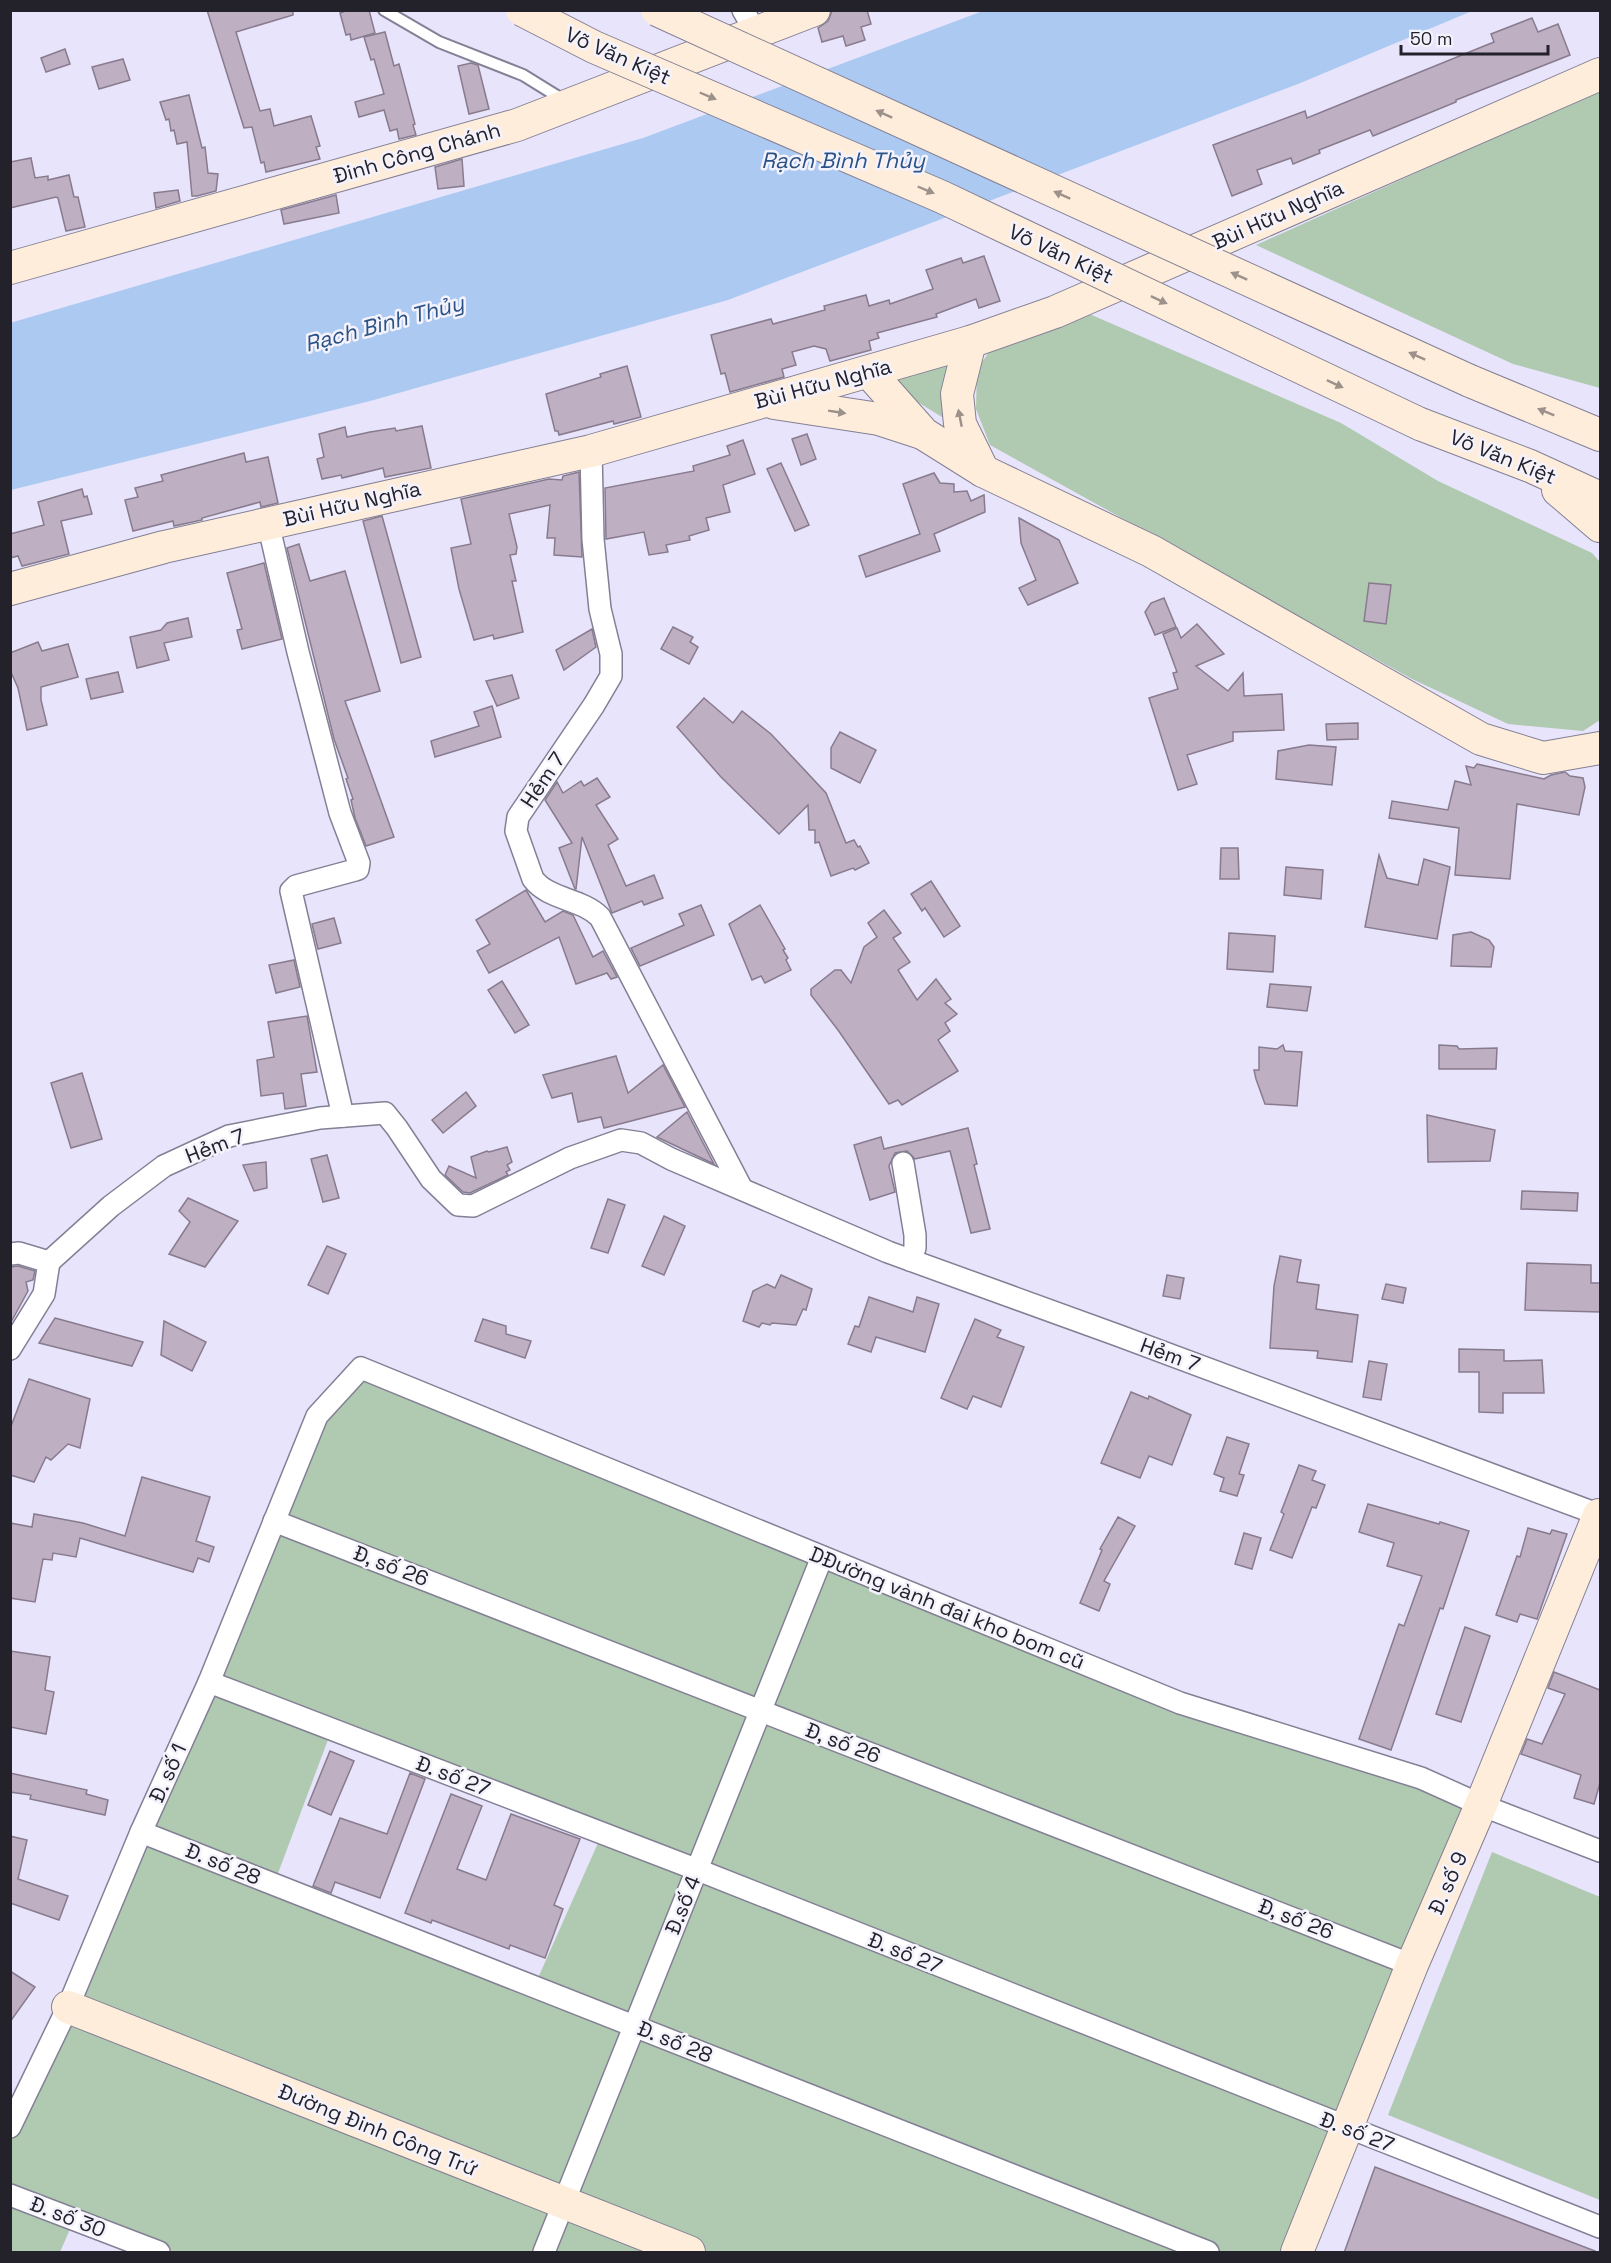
<svg xmlns="http://www.w3.org/2000/svg" width="1611" height="2263" font-family="'Space Grotesk',sans-serif">
<style>
.green{fill:#b0c9b1;fill-rule:evenodd}
.water{fill:#abc9f1}
.building{fill:#beafc3;stroke:#897b8e;stroke-width:1.5}
.lines{fill:none;stroke-linecap:round;stroke-linejoin:round}
.lane-casing{stroke:#838095;stroke-width:14}
.street-casing{stroke:#838095;stroke-width:24}
.secondary-casing{stroke:#838095;stroke-width:34}
.lane{stroke:#fff;stroke-width:10}
.street{stroke:#fff;stroke-width:21}
.secondary{stroke:#ffeddb;stroke-width:32}
.secondary-bridge-casing{stroke:#838095;stroke-width:34;stroke-linecap:butt}
.secondary-bridge{stroke:#ffeddb;stroke-width:32}
.oneway{fill:#9c918b}
.labels{text-anchor:middle;stroke-width:5;stroke-linejoin:round;paint-order:stroke}
.street-label{font-size:21px;fill:#23212a;stroke:#f4f3fd}
.water-label{font-size:22px;font-style:italic;fill:#2b5285;stroke:#f4f3fd}
</style>
<rect width="100%" height="100%" fill="#e7e4fc"/>
<g class="green">
<path d="M1596,92H1600V388L1513,364L1256,245Z"/>
<path d="M1087,313L1341,423L1438,481L1592,553L1600,562V720L1583,731L1508,724L1412,679L990,445L976,409L977,369L995,344Z"/>
<path d="M951,360L941,393L950,422L887,383L890,377Z"/>
<path d="M361,1368L822,1557L1481,1805L1297,2252H159L74,2220L60,2252H11V2127L317,1416ZM332,1729L602,1834L534,1987L274,1884Z"/>
<path d="M1492,1852L1600,1897V2200L1388,2115Z"/>
</g>
<path class="water" d="M983,11H1472L1298,84L728,300L370,401L11,490L10,323L643,138Z"/>
<g class="building">
<path d="M207,10H293V15L236,32L260,111L270,109L274,126L311,116L320,146L316,147L320,159L266,172L264,162L261,163L252,127L244,128Z"/>
<path d="M348,10H369L375,33L351,40L350,34L346,35L340,13Z"/>
<path d="M867,10L871,24L861,27L865,40L846,46L843,36L822,42L818,28L828,21L832,11Z"/>
<path d="M1532,18L1538,32L1558,24L1570,55L1456,100V102L1373,136L1370,130L1319,150L1320,153L1293,164L1291,158L1257,170L1262,184L1232,196L1213,145L1305,111L1307,118L1494,42L1491,34Z"/>
<path d="M385,32L394,66L399,64L415,124L413,125L416,135L399,139L397,129L390,131L384,110L359,117L355,102L384,94L374,59L371,60L364,37Z"/>
<path d="M65,49L70,64L46,72L41,58Z"/>
<path d="M123,59L130,80L99,89L92,67Z"/>
<path d="M471,63L478,65L489,109L469,114L458,66Z"/>
<path d="M189,95L202,148L205,147L208,173L218,174L216,191L197,196H192L187,142L177,144L174,130L171,131L169,119L166,120L160,102Z"/>
<path d="M31,158L35,178L48,176V180L69,175L74,197H78L85,227L66,231L58,198L56,197L10,208V162Z"/>
<path d="M462,159L464,186L438,189L435,167Z"/>
<path d="M178,190L180,201L156,208L154,193Z"/>
<path d="M336,195L339,213L284,224L281,210Z"/>
<path d="M984,256L1000,301L979,308L976,299L936,314L937,317L877,333L879,338L869,341L871,350L830,361L826,349L814,346L792,352L796,365L782,369L784,377L730,392L725,373L721,374L711,335L771,319L773,324L825,310L824,306L866,295L869,306L889,300L890,304L933,289L926,270L961,258L963,263Z"/>
<path d="M627,366L641,417L614,424L613,421L559,435L558,431H555L546,394L601,377L600,374Z"/>
<path d="M422,426L431,468L385,477L383,468L342,478L341,475L322,479L317,459L324,457L319,434L345,427L347,437L370,432L395,428L396,431Z"/>
<path d="M807,434L816,459L801,465L792,439Z"/>
<path d="M743,440L755,474L723,485L730,512L706,518L709,530L689,536L690,540L666,545L668,552L649,555L644,532L606,539L605,488L694,471L693,466L730,455L727,446Z"/>
<path d="M244,453L246,462L268,457L278,503L261,507L260,502L202,518V520L174,526L173,521L133,531L125,500L138,497L135,488L163,481L161,475Z"/>
<path d="M781,463L809,525L795,531L767,469Z"/>
<path d="M579,472L582,557L554,555L555,538H547L550,505L509,514L517,547L516,554L510,555L516,581H512L523,632L494,639L493,635L474,640L459,589L451,548L471,544L461,499L549,479L562,480L563,476Z"/>
<path d="M934,473L940,483L954,484V492L967,491L971,501L984,495L985,512L934,534L940,551L866,577L859,556L920,534L903,484Z"/>
<path d="M82,489L84,497L87,496L92,514L61,521L69,554L22,566L18,556L10,558V534L44,525L38,502Z"/>
<path d="M382,516L421,657L401,663L363,521Z"/>
<path d="M1019,518L1059,540L1078,583L1028,605L1019,588L1036,580L1021,543Z"/>
<path d="M299,544L310,581L345,571L380,691L345,701L394,837L366,846L355,818L351,800L353,799L346,779L348,778L334,739L287,548Z"/>
<path d="M264,563L282,639L242,649L237,630L242,629L227,573Z"/>
<path d="M1369,583L1391,585L1386,624L1364,621Z"/>
<path d="M1164,598L1176,627L1155,635L1145,612L1151,603Z"/>
<path d="M188,618L192,637L164,643L169,660L137,668L130,637L161,630L167,623Z"/>
<path d="M1197,624L1224,654L1196,666L1228,691L1243,673L1244,696L1282,694L1284,730L1233,732V741L1187,755L1197,784L1178,790L1149,698L1178,689L1173,673L1177,672L1163,634L1177,628L1181,638Z"/>
<path d="M673,627L693,637L690,642L698,647L689,664L661,649Z"/>
<path d="M592,629L596,647L564,670L556,650Z"/>
<path d="M38,642L42,651L68,644L78,677L41,687V700L47,725L27,730L18,688L10,670V653Z"/>
<path d="M118,672L123,692L91,699L86,679Z"/>
<path d="M512,675L519,698L497,706L486,681Z"/>
<path d="M704,698L733,723L742,711L771,734L826,793L846,843L854,840L858,847L860,846L869,863L855,870L853,868L831,876L819,842L815,843V830H809L808,805L779,834L721,777L677,727Z"/>
<path d="M492,706L501,737L435,757L431,741L479,726L474,712Z"/>
<path d="M1358,723V739L1327,740L1326,724Z"/>
<path d="M840,732L876,750L860,783L831,768V748Z"/>
<path d="M1309,745L1336,747L1332,785L1276,779L1278,751Z"/>
<path d="M1477,764L1544,779L1551,775L1565,772L1570,776L1583,778L1585,787L1579,815L1517,804L1510,879L1455,875L1459,828L1389,818L1392,801L1448,810L1455,781L1471,785L1466,766L1474,768Z"/>
<path d="M597,778L610,797L596,805L618,839L608,845L626,886L654,875L663,898L644,905L642,901L612,913L582,837L576,889H575L559,848L572,843L545,800L557,782L563,793L581,781L584,786Z"/>
<path d="M1221,848H1238L1239,879H1220Z"/>
<path d="M1379,855L1387,878L1418,885L1424,859L1450,867L1437,939L1365,927Z"/>
<path d="M1286,867L1323,870L1321,899L1284,895Z"/>
<path d="M931,881L960,926L944,937L925,908L922,911L911,894Z"/>
<path d="M526,890L545,922L563,911L573,915L593,957L603,951L617,977L611,979L607,973L576,984L559,937L489,973L477,951L490,944L476,920Z"/>
<path d="M701,905L714,935L640,966L631,948L684,925L679,914Z"/>
<path d="M760,905L785,949L783,950L788,958L786,960L791,970L765,983L761,976L752,980L729,924Z"/>
<path d="M884,910L901,933L893,938L910,962L898,970L917,1000L936,979L951,999L945,1003L957,1014L945,1023L950,1031L938,1040L958,1071L902,1105L898,1100L889,1104L838,1030L811,995V989L835,970H841L851,983L864,947L877,937L868,923Z"/>
<path d="M334,918L341,943L318,949L312,924Z"/>
<path d="M1471,932L1489,940L1494,947L1491,967L1451,966L1453,935Z"/>
<path d="M1229,933L1275,936L1273,972L1227,969Z"/>
<path d="M294,960L300,987L276,993L269,965Z"/>
<path d="M502,981L529,1025L515,1033L488,990Z"/>
<path d="M1270,984L1311,987L1307,1011L1267,1007Z"/>
<path d="M307,1016L317,1072L301,1074L306,1106L285,1109L283,1093L261,1096L257,1060L274,1057L268,1022Z"/>
<path d="M1283,1045L1285,1051L1302,1052L1297,1106L1265,1104L1256,1079L1254,1070H1259V1047L1277,1049Z"/>
<path d="M1439,1045L1457,1046L1459,1049L1497,1048L1496,1069H1439Z"/>
<path d="M616,1056L628,1093L663,1065L685,1107L604,1128L601,1117L578,1122L572,1093L552,1098L543,1075Z"/>
<path d="M82,1073L102,1139L71,1148L51,1083Z"/>
<path d="M466,1092L476,1106L443,1133L432,1120Z"/>
<path d="M687,1112L714,1164L657,1137Z"/>
<path d="M1427,1115L1495,1130L1490,1161L1428,1162Z"/>
<path d="M968,1128L977,1164L974,1165L990,1229L971,1233L950,1151L915,1159L907,1151L895,1153L889,1166L895,1192L870,1200L854,1145L881,1137L884,1149Z"/>
<path d="M507,1147L512,1162L507,1165L510,1170L506,1172L508,1175L470,1193L463,1192L445,1175L449,1166L476,1178L471,1157L487,1151L489,1152Z"/>
<path d="M327,1155L339,1198L323,1202L311,1159Z"/>
<path d="M266,1162L267,1188L254,1191L243,1165Z"/>
<path d="M1522,1191L1578,1193L1577,1211L1521,1209Z"/>
<path d="M188,1198L238,1221L205,1267L169,1254L190,1222L179,1211Z"/>
<path d="M608,1199L625,1205L608,1253L591,1248Z"/>
<path d="M664,1216L685,1226L664,1275L642,1266Z"/>
<path d="M327,1246L346,1254L328,1294L308,1285Z"/>
<path d="M1280,1256L1301,1260L1297,1282L1319,1285L1316,1309L1358,1315L1352,1362L1317,1358L1318,1351L1270,1348L1274,1286Z"/>
<path d="M1527,1263L1591,1265V1283H1600V1312L1525,1310Z"/>
<path d="M18,1266L35,1271L33,1280L26,1282L28,1291L10,1324V1267Z"/>
<path d="M781,1275L812,1289L806,1310L803,1309L796,1325L772,1323L770,1325L762,1323L759,1327L743,1321L753,1291L767,1284L775,1288Z"/>
<path d="M1167,1275L1184,1278L1180,1299L1163,1296Z"/>
<path d="M1386,1284L1406,1288L1403,1303L1382,1299Z"/>
<path d="M869,1297L913,1312L917,1297L939,1304L925,1352L876,1337L871,1352L848,1344L855,1326L859,1327Z"/>
<path d="M55,1318L143,1342L132,1366L39,1343Z"/>
<path d="M483,1319L506,1326V1334L531,1341L525,1358L475,1341Z"/>
<path d="M975,1319L1001,1330L997,1337L1024,1347L1001,1407L973,1396L967,1409L941,1398Z"/>
<path d="M164,1321L206,1342L192,1371L161,1355Z"/>
<path d="M1459,1349L1504,1350V1361L1542,1360L1544,1393H1503V1413L1479,1412V1372H1459Z"/>
<path d="M1369,1361L1387,1364L1381,1400L1363,1397Z"/>
<path d="M29,1379L90,1399L80,1448L68,1444L51,1460L46,1457L34,1482L10,1475V1429Z"/>
<path d="M1131,1392L1148,1399L1149,1396L1191,1415L1172,1465L1149,1456L1140,1478L1101,1463Z"/>
<path d="M1227,1437L1249,1444L1239,1474L1244,1475L1237,1496L1220,1491L1224,1478L1214,1474Z"/>
<path d="M1299,1465L1316,1471L1312,1480L1325,1485L1316,1508L1312,1507L1292,1558L1270,1550L1284,1514L1281,1512Z"/>
<path d="M142,1477L210,1497L196,1541L214,1547L209,1562L198,1558L193,1572L80,1538L76,1557L53,1553L52,1560L43,1559L35,1602L10,1598V1523L32,1527L34,1514L83,1523L125,1536Z"/>
<path d="M1368,1504L1439,1524L1440,1522L1469,1531L1443,1609L1440,1608L1391,1750L1359,1739L1399,1624L1404,1626L1422,1576L1387,1566L1394,1543L1359,1532Z"/>
<path d="M1118,1517L1135,1526L1104,1581L1110,1584L1099,1611L1080,1603L1102,1550L1100,1549Z"/>
<path d="M1528,1528L1550,1534L1552,1530L1567,1534L1537,1619L1520,1614L1517,1622L1496,1615L1517,1556L1520,1557Z"/>
<path d="M1244,1533L1261,1538L1252,1569L1235,1564Z"/>
<path d="M1465,1627L1490,1636L1461,1722L1436,1714Z"/>
<path d="M10,1651L50,1657L45,1690L54,1692L46,1734L10,1727Z"/>
<path d="M1554,1672L1600,1690V1783L1594,1804L1574,1798L1581,1775L1521,1754L1527,1739L1542,1744L1565,1694L1548,1688Z"/>
<path d="M330,1751L354,1761L331,1815L308,1805Z"/>
<path d="M10,1773L87,1790L86,1794L108,1800L105,1815L30,1799L31,1795L10,1792Z"/>
<path d="M410,1773L425,1779L380,1898L335,1882L331,1893L313,1886L340,1818L387,1834Z"/>
<path d="M451,1794L482,1806L457,1869L486,1880L511,1814L580,1839L554,1905L563,1909L545,1958L510,1945L509,1949L432,1920L431,1923L405,1913Z"/>
<path d="M10,1836L27,1840L18,1879L68,1896L59,1920L10,1903Z"/>
<path d="M10,1971L35,1987L10,2022Z"/>
<path d="M1375,2167L1595,2251V2253H1344Z"/>
</g>
<g class="lines">
<g class="lane-casing">
<path id="lane" d="M384,10L439,42L523,75L565,101"/>
</g>
<g class="street-casing">
<g id="street">
<path d="M743,10L756,33"/>
<path d="M591,451L593,539L600,609L611,654V676L594,705L518,817L516,831L533,879C549,900 581,898 600,917L742,1189"/>
<path d="M268,523L298,652L340,813L359,863L358,869L355,870L296,886L291,891L343,1116"/>
<path d="M903,1163L915,1235V1248L910,1260"/>
<path d="M10,1254L19,1253L49,1262L44,1294L10,1349"/>
<path d="M49,1262L111,1206L164,1166L229,1136L320,1118L385,1113L397,1128L431,1179L458,1205L473,1206L570,1158L621,1140L641,1143L671,1159L888,1252L1117,1335L1600,1515"/>
<path d="M274,1521L1412,1965"/>
<path d="M209,1682L698,1870L1600,2227"/>
<path d="M141,1832L1208,2252"/>
<path d="M10,2127L68,2007L141,1832L209,1682L317,1416L361,1368L1180,1703L1421,1778L1481,1805L1600,1851"/>
<path d="M10,2195L159,2252"/>
<path d="M544,2252L822,1557"/>
</g>
</g>
<g class="secondary-casing">
<g id="secondary">
<path d="M10,268L517,125L814,10"/>
<path d="M970,342L957,394L960,424L983,471"/>
<path d="M869,372L924,434L983,471L1151,551L1481,739L1543,758L1600,748"/>
<path d="M1470,381L1600,435"/>
<path d="M774,403L879,419L922,433"/>
<path d="M1420,424L1530,466L1600,498"/>
<path d="M1558,490L1600,526"/>
<path d="M10,589L164,547L591,451L970,342L1055,312L1600,74"/>
<path d="M68,2007L689,2252"/>
<path d="M1297,2252L1412,1965L1481,1805L1599,1515"/>
</g>
</g>
<use href="#lane" class="lane"/>
<use href="#street" class="street"/>
<use href="#secondary" class="secondary"/>
<g class="secondary-bridge-casing">
<g id="secondary-bridge">
<path d="M522,10L594,47L942,197L1420,424"/>
<path d="M657,10L1470,381"/>
</g>
</g>
<use href="#secondary-bridge" class="secondary-bridge"/>
</g>
<defs><path id="oneway-solid" d="M-6-.8H1V-3.2L6.5 0L1 3.2V.8H-6Z" transform="scale(1.5)"/></defs>
<g class="oneway">
<use href="#oneway-solid" transform="translate(708 96) rotate(23)"/>
<use href="#oneway-solid" transform="translate(884 114) rotate(-156)"/>
<use href="#oneway-solid" transform="translate(926 190) rotate(23)"/>
<use href="#oneway-solid" transform="translate(1062 195) rotate(-156)"/>
<use href="#oneway-solid" transform="translate(1239 276) rotate(-156)"/>
<use href="#oneway-solid" transform="translate(1159 300) rotate(25)"/>
<use href="#oneway-solid" transform="translate(1417 356) rotate(-156)"/>
<use href="#oneway-solid" transform="translate(1335 384) rotate(25)"/>
<use href="#oneway-solid" transform="translate(837 412) rotate(9)"/>
<use href="#oneway-solid" transform="translate(1546 412) rotate(-158)"/>
<use href="#oneway-solid" transform="translate(960 418) rotate(-101)"/>
</g>
<g class="labels">
<g class="street-label">
<text transform="translate(618 56) rotate(24)" y="7">Võ Văn Kiệt</text>
<text transform="translate(417 153) rotate(-16)" y="7">Đinh Công Chánh</text>
<text transform="translate(1278 215) rotate(-24)" y="7">Bùi Hữu Nghĩa</text>
<text transform="translate(1061 254) rotate(25)" y="7">Võ Văn Kiệt</text>
<text transform="translate(823 384) rotate(-15)" y="7">Bùi Hữu Nghĩa</text>
<text transform="translate(1503 457) rotate(22)" y="7">Võ Văn Kiệt</text>
<text transform="translate(352 504) rotate(-13)" y="7">Bùi Hữu Nghĩa</text>
<text transform="translate(543 780) rotate(-56)" y="7">Hẻm 7</text>
<text transform="translate(215 1146) rotate(-21)" y="7">Hẻm 7</text>
<text transform="translate(1170 1355) rotate(20)" y="7">Hẻm 7</text>
<text transform="translate(391 1566) rotate(21)" y="7">Đ, số 26</text>
<text transform="translate(947 1608) rotate(22)" y="7">DĐường vành đai kho bom cũ</text>
<text transform="translate(843 1743) rotate(21)" y="7">Đ, số 26</text>
<text transform="translate(168 1773) rotate(-66)" y="7">Đ. số 1</text>
<text transform="translate(453 1776) rotate(21)" y="7">Đ. số 27</text>
<text transform="translate(223 1864) rotate(22)" y="7">Đ. số 28</text>
<text transform="translate(1448 1883) rotate(-66)" y="7">Đ. số 9</text>
<text transform="translate(683 1905) rotate(-68)" y="7">Đ.số 4</text>
<text transform="translate(1296 1919) rotate(21)" y="7">Đ, số 26</text>
<text transform="translate(905 1953) rotate(22)" y="7">Đ. số 27</text>
<text transform="translate(675 2042) rotate(22)" y="7">Đ. số 28</text>
<text transform="translate(378 2130) rotate(22)" y="7">Đường Đinh Công Trứ</text>
<text transform="translate(1357 2132) rotate(21)" y="7">Đ. số 27</text>
<text transform="translate(68 2217) rotate(21)" y="7">Đ. số 30</text>
</g>
<g class="water-label">
<text x="843" y="168">Rạch Bình Thủy</text>
<text transform="translate(384 323) rotate(-15)" y="8">Rạch Bình Thủy</text>
</g>
</g>
<rect width="1611" height="2263" fill="none" stroke="#23212a" stroke-width="24"/>
<path d="M1401 45v9h147v-9" fill="none" stroke="#23212a" stroke-width="3"/>
<text x="1410" y="45" font-size="18" fill="#23212a" stroke="#f4f3fd" stroke-width="4.5" paint-order="stroke">50 m</text>
</svg>
